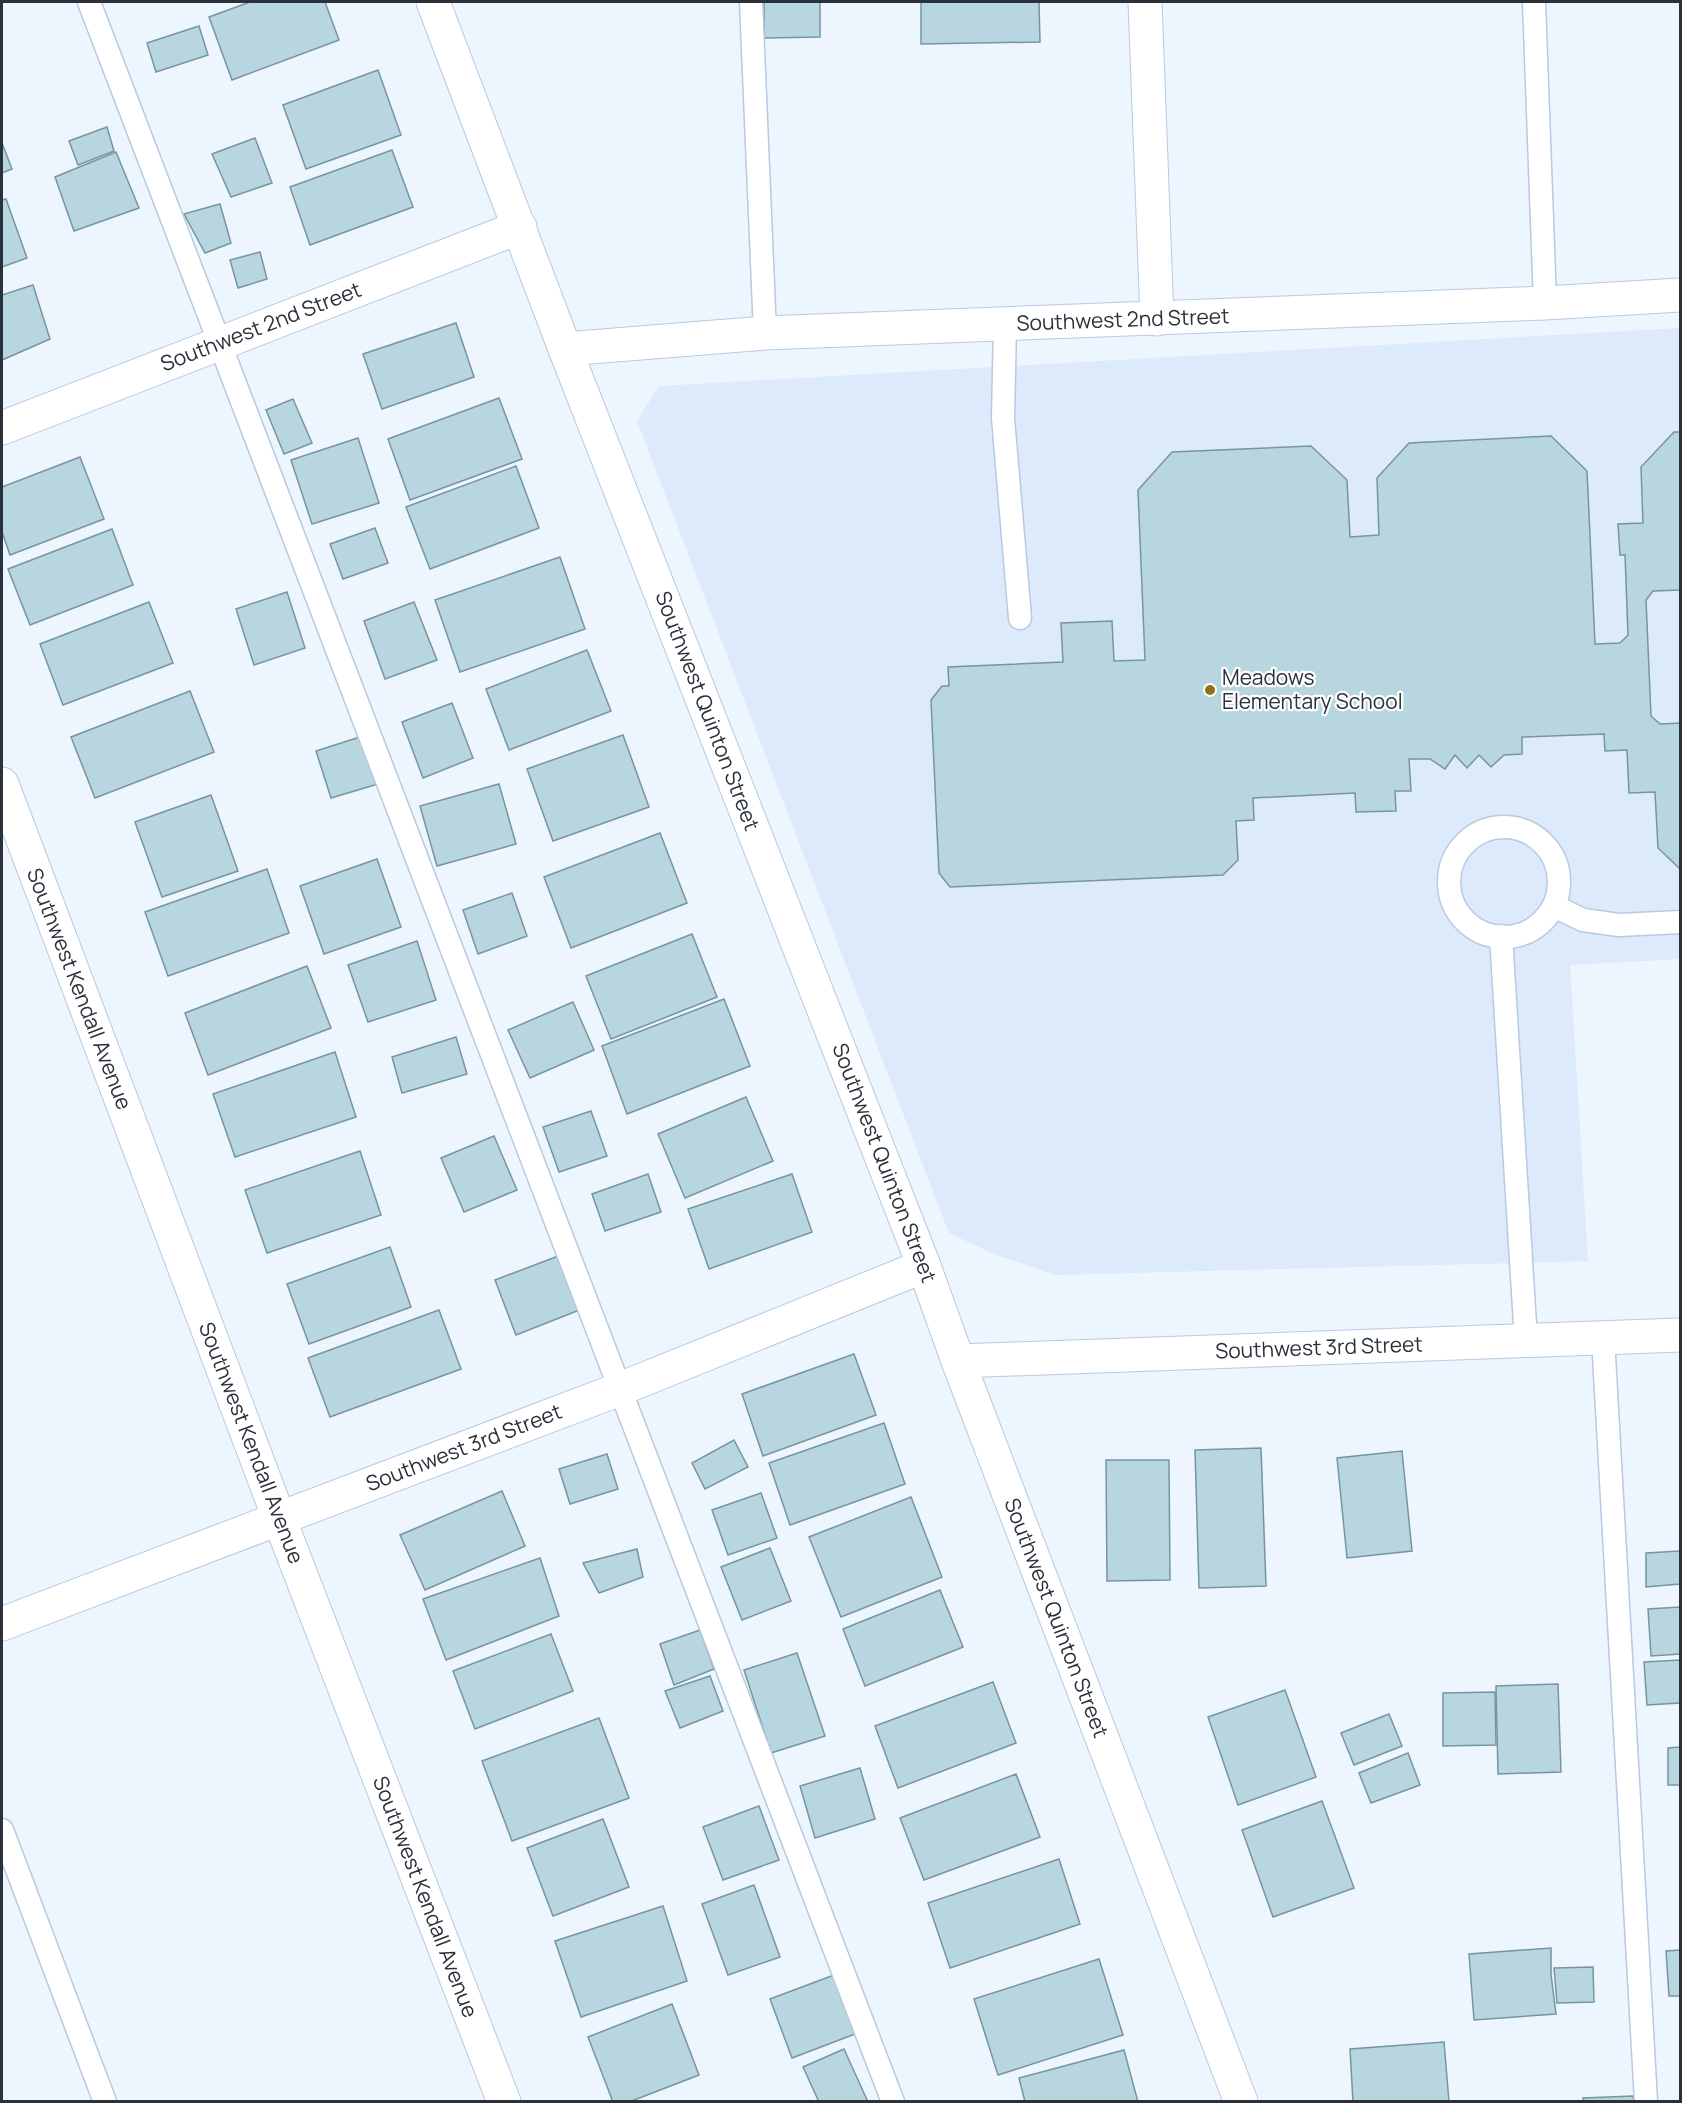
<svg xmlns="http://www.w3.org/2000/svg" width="1682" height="2103" font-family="Manrope,sans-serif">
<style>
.built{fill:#dceafb}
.building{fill:#b7d6e0;stroke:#77959f;stroke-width:1.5}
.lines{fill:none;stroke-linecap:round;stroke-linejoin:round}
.service-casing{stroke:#b8cae0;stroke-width:25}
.minor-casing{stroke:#b8cae0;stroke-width:35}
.service{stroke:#fff;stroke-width:22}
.minor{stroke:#fff;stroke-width:33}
.poi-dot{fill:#947018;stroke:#fff;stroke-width:2}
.labels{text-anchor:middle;stroke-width:4.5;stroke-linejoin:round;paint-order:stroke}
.street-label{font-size:21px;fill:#2a313a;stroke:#fff}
.poi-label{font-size:21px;fill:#2a313a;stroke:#fff;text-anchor:start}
</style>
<rect width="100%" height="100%" fill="#edf5fe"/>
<path class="built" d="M1680,328V959L1570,965L1588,1261L1055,1275L994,1254L949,1233L637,421L659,386Z"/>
<g class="building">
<path d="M250,2H325L339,40L232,80L209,17Z"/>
<path d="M764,2H820V37L764,38Z"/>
<path d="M921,2H1039L1040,42L921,44Z"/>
<path d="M199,26L208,55L156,72L147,43Z"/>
<path d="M378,70L401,135L306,169L283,105Z"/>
<path d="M107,127L114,151L78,165L69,141Z"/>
<path d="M255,138L272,183L231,197L212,154Z"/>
<path d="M2,143L12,169L2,173Z"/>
<path d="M392,150L413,207L310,245L290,187Z"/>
<path d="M116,152L139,208L74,231L55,177Z"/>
<path d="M6,199L27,258L2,267V200Z"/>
<path d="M220,204L231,243L205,253L184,214Z"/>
<path d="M260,252L267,279L238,288L230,260Z"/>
<path d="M33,285L50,339L2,360V295Z"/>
<path d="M456,323L474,377L382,409L363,354Z"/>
<path d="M499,398L522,459L410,500L388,439Z"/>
<path d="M293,399L312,443L284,454L266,410Z"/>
<path d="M1674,432H1680V590L1653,591L1646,600L1651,716L1660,724L1680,723V869L1658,848L1655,792L1629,793L1627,750L1605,751L1604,734L1522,737V754L1504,755L1491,767L1479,755L1467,768L1455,755L1445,769L1430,759H1409L1411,791H1395L1396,811L1356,812L1355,793L1253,798L1254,820L1236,821L1238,860L1223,875L950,887L939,873L931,700L942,686H949L948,667L1063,662L1061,623L1112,621L1114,661L1145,660L1138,490L1172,452L1311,446L1347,480L1350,537L1379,535L1377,478L1409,443L1551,436L1587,471L1595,644L1620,643L1628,635L1625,555H1620L1618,524L1643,523L1641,467Z"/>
<path d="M358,438L379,503L312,524L291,460Z"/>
<path d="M80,457L104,519L10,555L2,532V487Z"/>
<path d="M516,466L539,528L430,569L406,507Z"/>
<path d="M375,528L388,563L343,579L330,544Z"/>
<path d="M112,529L133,585L30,625L8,569Z"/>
<path d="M560,557L585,629L460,672L435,600Z"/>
<path d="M287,592L305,648L254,665L236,609Z"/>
<path d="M149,602L173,663L63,705L40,644Z"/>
<path d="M414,602L437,660L385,679L364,621Z"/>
<path d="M587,650L611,711L509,750L486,689Z"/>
<path d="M190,691L214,752L95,798L71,737Z"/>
<path d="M452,703L473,758L423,778L402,722Z"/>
<path d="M623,735L649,807L553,841L527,769Z"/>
<path d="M363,736L378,784L331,798L316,751Z"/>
<path d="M499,784L516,844L437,866L420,806Z"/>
<path d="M211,795L238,871L162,897L135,822Z"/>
<path d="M660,833L687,903L571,948L544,877Z"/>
<path d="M377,859L401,927L324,954L300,886Z"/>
<path d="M267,869L289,933L168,976L145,912Z"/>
<path d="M512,893L527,936L478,954L463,910Z"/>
<path d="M692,934L717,997L611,1039L586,976Z"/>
<path d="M417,941L436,1000L368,1022L348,965Z"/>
<path d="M307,966L331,1028L208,1075L185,1013Z"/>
<path d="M724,999L750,1066L627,1114L602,1046Z"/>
<path d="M573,1002L594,1050L530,1078L508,1030Z"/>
<path d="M456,1037L467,1074L402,1093L392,1057Z"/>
<path d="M335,1052L356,1117L235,1157L213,1094Z"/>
<path d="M746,1097L773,1161L685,1198L658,1134Z"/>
<path d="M591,1111L607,1156L559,1172L543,1127Z"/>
<path d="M494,1136L517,1190L464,1212L441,1158Z"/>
<path d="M360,1151L381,1215L267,1253L245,1190Z"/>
<path d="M648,1174L661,1212L605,1231L592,1194Z"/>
<path d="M792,1174L812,1232L709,1269L688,1209Z"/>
<path d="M390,1247L411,1307L309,1344L287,1284Z"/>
<path d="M561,1255L582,1309L516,1335L495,1280Z"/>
<path d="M439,1310L461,1369L330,1417L308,1358Z"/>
<path d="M854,1354L876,1415L763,1456L742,1394Z"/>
<path d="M884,1423L905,1484L790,1525L769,1463Z"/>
<path d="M734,1440L748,1467L705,1489L692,1463Z"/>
<path d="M1261,1448L1266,1586L1199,1588L1195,1450Z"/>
<path d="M1402,1451L1412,1551L1347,1558L1337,1458Z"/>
<path d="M607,1454L618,1489L570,1504L559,1469Z"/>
<path d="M1106,1460H1169L1170,1580L1107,1581Z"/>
<path d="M502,1491L525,1546L425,1590L400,1535Z"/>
<path d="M761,1493L777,1538L728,1555L712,1510Z"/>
<path d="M911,1497L942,1577L841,1617L809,1537Z"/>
<path d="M770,1548L791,1601L742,1620L721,1567Z"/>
<path d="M637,1549L643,1577L599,1593L583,1563Z"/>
<path d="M1680,1551V1584L1646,1587V1553Z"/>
<path d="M540,1558L559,1616L446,1660L423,1599Z"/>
<path d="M940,1590L963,1647L865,1686L843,1629Z"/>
<path d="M1680,1607V1654L1651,1656L1648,1609Z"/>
<path d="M700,1630L714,1669L674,1685L660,1644Z"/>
<path d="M551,1634L573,1691L475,1729L453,1671Z"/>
<path d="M797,1653L825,1736L771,1753L744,1670Z"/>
<path d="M1680,1660V1703L1647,1705L1644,1662Z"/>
<path d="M710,1676L723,1711L680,1728L665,1691Z"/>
<path d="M993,1682L1016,1743L898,1788L875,1726Z"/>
<path d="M1558,1684L1561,1772L1498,1774L1496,1686Z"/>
<path d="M1285,1690L1316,1777L1238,1805L1208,1717Z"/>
<path d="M1495,1692L1496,1745L1443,1746V1693Z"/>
<path d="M1389,1714L1402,1746L1354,1765L1341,1733Z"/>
<path d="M599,1718L629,1798L512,1841L482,1761Z"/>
<path d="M1680,1747V1785H1668V1748Z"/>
<path d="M1408,1753L1420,1785L1371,1803L1359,1773Z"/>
<path d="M860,1768L875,1819L815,1838L800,1786Z"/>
<path d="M1016,1774L1040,1837L924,1880L900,1818Z"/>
<path d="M1322,1801L1354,1888L1273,1917L1242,1830Z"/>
<path d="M759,1806L779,1860L723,1880L703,1827Z"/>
<path d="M603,1819L629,1887L553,1916L527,1848Z"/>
<path d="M1059,1859L1080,1924L950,1968L928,1903Z"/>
<path d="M754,1885L780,1957L728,1975L702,1904Z"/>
<path d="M663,1906L687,1981L581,2017L555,1941Z"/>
<path d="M1551,1948V1974L1556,2014L1474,2020L1469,1954Z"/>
<path d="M1680,1950V1996H1669L1666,1951Z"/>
<path d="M1099,1959L1123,2035L998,2075L974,1999Z"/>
<path d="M1593,1967L1594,2002L1557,2003L1554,1968Z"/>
<path d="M834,1975L855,2034L792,2058L770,1999Z"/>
<path d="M672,2004L699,2075L629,2102H613L588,2037Z"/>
<path d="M1444,2042L1449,2102H1353L1350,2049Z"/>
<path d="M844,2049L868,2102H819L803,2067Z"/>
<path d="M1124,2050L1138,2102H1025L1019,2078Z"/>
<path d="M1633,2096L1634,2102H1583V2098Z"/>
</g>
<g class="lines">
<g class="service-casing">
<g id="service">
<path d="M89,2L893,2102"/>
<path d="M751,2L765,333"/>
<path d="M1534,2L1545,303"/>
<path d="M1005,325L1003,418L1020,618"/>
<circle cx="1504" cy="882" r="55"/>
<path d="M1554,906L1583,920L1619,925L1680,922"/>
<path d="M1501,936L1526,1341"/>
<path d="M1603,1338L1646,2102"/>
<path d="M2,1830L105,2102"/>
</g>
</g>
<g class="minor-casing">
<g id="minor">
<path d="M433,2L565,349L924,1266L958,1361L1241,2102"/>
<path d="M1145,2L1157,319"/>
<path d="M565,349L765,333L1545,303L1680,295"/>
<path d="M2,428L520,227"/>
<path d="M2,784L279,1518L504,2102"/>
<path d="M958,1361L1680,1335"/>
<path d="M2,1624L620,1389L924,1266"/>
</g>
</g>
<use href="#service" class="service"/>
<use href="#minor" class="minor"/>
</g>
<circle class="poi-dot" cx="1210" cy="690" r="6"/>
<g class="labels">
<g class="street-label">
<text transform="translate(1123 320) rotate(-2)" y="7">Southwest 2nd Street</text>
<text transform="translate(261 327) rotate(-21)" y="7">Southwest 2nd Street</text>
<text transform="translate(707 711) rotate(69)" y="7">Southwest Quinton Street</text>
<text transform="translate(79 989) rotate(69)" y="7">Southwest Kendall Avenue</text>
<text transform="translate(884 1163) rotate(69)" y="7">Southwest Quinton Street</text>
<text transform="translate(1319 1348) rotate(-2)" y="7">Southwest 3rd Street</text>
<text transform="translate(251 1443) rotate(69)" y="7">Southwest Kendall Avenue</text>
<text transform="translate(464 1448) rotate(-21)" y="7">Southwest 3rd Street</text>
<text transform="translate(1056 1618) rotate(69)" y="7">Southwest Quinton Street</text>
<text transform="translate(425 1897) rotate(69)" y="7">Southwest Kendall Avenue</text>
</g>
<g class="poi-label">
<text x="1222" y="685">Meadows<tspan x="1222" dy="24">Elementary School</tspan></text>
</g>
</g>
<rect width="1682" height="2103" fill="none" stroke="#2a313a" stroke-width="6"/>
</svg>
